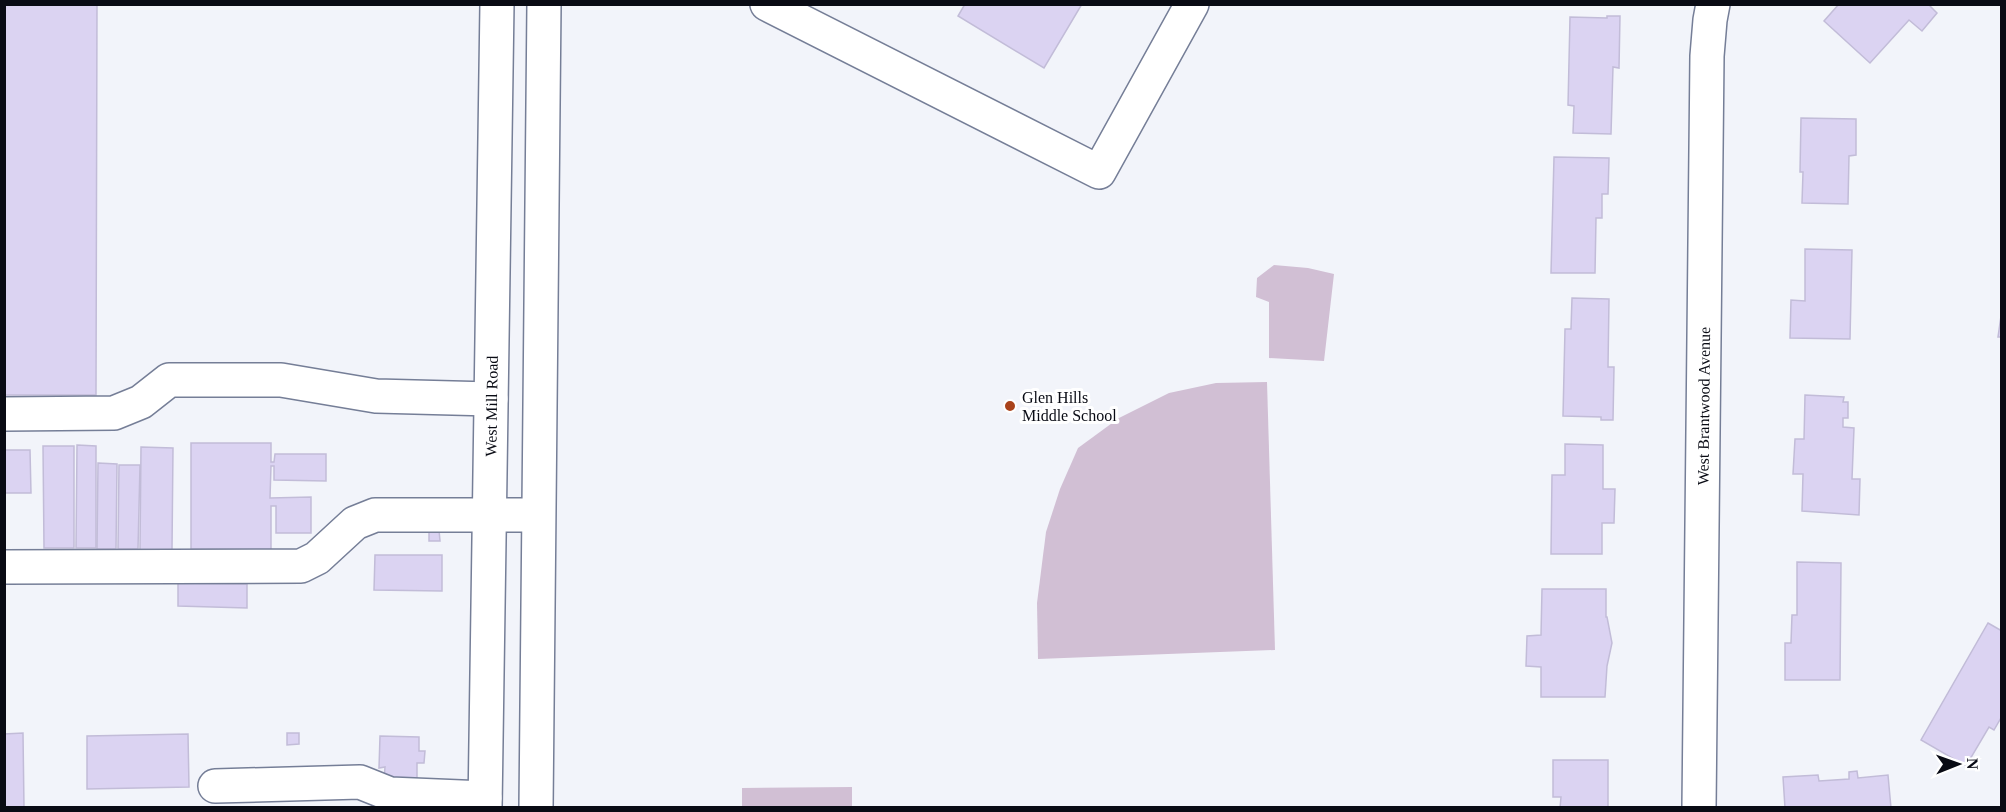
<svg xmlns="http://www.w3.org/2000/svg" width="2006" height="812" font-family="Georgia,serif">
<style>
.green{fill:#d1bfd4}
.building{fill:#dbd3f2;stroke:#c2bcd8;stroke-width:1.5}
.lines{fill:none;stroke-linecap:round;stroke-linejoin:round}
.minor-casing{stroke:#757e97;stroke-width:36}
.major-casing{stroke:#757e97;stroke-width:36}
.minor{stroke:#fff;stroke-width:33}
.major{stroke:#fff;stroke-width:33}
.poi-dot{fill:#a9421b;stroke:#fff;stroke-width:2}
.labels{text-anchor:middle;stroke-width:6;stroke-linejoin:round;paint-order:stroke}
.poi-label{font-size:16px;fill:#090b14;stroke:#fff;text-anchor:start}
.street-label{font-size:16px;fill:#090b14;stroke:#fff}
</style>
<rect width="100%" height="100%" fill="#f2f4fa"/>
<g class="green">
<path d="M1274,265L1308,268L1334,274L1324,361L1269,358V302L1256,297L1257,278Z"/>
<path d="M1267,382L1275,650L1038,659L1037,603L1046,532L1060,489L1078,448L1119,418L1169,393L1216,383Z"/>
<path d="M852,787V807H742V788Z"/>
</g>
<g class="building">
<path d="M4,4H97L96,395H4Z"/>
<path d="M965,4H1082L1044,68L958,16Z"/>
<path d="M1839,4H1928L1937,13L1922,31L1909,20L1870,63L1824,21Z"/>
<path d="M1607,16H1620L1619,68L1613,67L1611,134L1573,133L1574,106L1568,105L1570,17L1607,18Z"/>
<path d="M1801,118L1856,119V155L1849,156L1848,204L1802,203L1803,172H1800Z"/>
<path d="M1554,157L1609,158L1608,194H1602V218H1596L1595,273H1551Z"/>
<path d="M1805,249L1852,250L1850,339L1790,338L1791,300L1805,301Z"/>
<path d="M1572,298L1609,299L1608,367H1614L1613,420H1601V417L1563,416L1565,329H1571Z"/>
<path d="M2002,309V337H1998Z"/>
<path d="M1805,395L1844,397L1843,402H1848V418H1843V427L1854,428L1852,479H1860L1859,515L1802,511L1803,474H1793L1795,439H1804Z"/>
<path d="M191,443H271V462H274L275,454H326V481L274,480V466H271L270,498L311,497V533H276V506H271V550L191,549Z"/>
<path d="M1565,444L1603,445V489H1615L1614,523H1602V554H1551L1552,475H1565Z"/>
<path d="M77,445L96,446V548H76Z"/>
<path d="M43,446H74V548H44Z"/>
<path d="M141,447L173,448L172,550H140Z"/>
<path d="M4,450H30L31,493H4Z"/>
<path d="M98,463L117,464L116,549H97Z"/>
<path d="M119,465H140L138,549H118Z"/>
<path d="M439,530L440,541H429V531Z"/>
<path d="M375,555H442V591L374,590Z"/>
<path d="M1797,562L1841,563L1840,680H1785V643H1791L1792,615H1797Z"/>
<path d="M178,583L247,584V608L178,606Z"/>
<path d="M1542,589H1606V617H1607L1612,643L1607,666L1605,697H1541V667L1526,666L1527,636L1541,635Z"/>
<path d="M1988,623L2002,631V716L1994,730L1989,727L1966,766L1921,740Z"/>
<path d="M23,733L24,808H4V734Z"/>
<path d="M287,733H299V744L287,745Z"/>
<path d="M188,734L189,787L87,789V736Z"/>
<path d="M380,736L419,737V751H425L424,763H417V781L384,780L385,767L379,768Z"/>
<path d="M1553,760H1608V808H1560L1561,797H1553Z"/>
<path d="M1857,771L1858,778L1888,775L1891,808H1785L1783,777L1818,775L1819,781L1849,779V772Z"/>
</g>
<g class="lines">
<g class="minor-casing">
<g id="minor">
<path d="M767,4L1099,172L1192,4"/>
<path d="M4,414L114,413L141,402L169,380H281L376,396L491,399"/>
<path d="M4,567L301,566L317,558L355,523L375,515H538"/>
<path d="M215,786L360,782L390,794L485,798"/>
<path id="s1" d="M1699,808L1707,56L1710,20L1713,4"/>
</g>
</g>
<g class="major-casing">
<g id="major">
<path id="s2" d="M485,808L497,4"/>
<path d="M536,808L544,4"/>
</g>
</g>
<use href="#minor" class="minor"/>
<use href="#major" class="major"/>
</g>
<circle class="poi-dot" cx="1010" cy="406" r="6"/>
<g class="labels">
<g class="poi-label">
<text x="1022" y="403">Glen Hills<tspan x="1022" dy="18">Middle School</tspan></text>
</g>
<g class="street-label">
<text dy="6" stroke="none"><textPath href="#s2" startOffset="402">West Mill Road</textPath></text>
<text dy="6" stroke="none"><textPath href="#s1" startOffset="402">West Brantwood Avenue</textPath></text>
</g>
</g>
<rect width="2006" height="812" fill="none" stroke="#090b14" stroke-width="12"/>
<g transform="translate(1958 764) rotate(89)" stroke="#ffffff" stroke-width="4.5" paint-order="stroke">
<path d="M0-4.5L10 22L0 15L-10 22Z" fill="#090b14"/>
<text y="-9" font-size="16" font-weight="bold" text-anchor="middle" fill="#090b14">N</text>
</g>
</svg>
